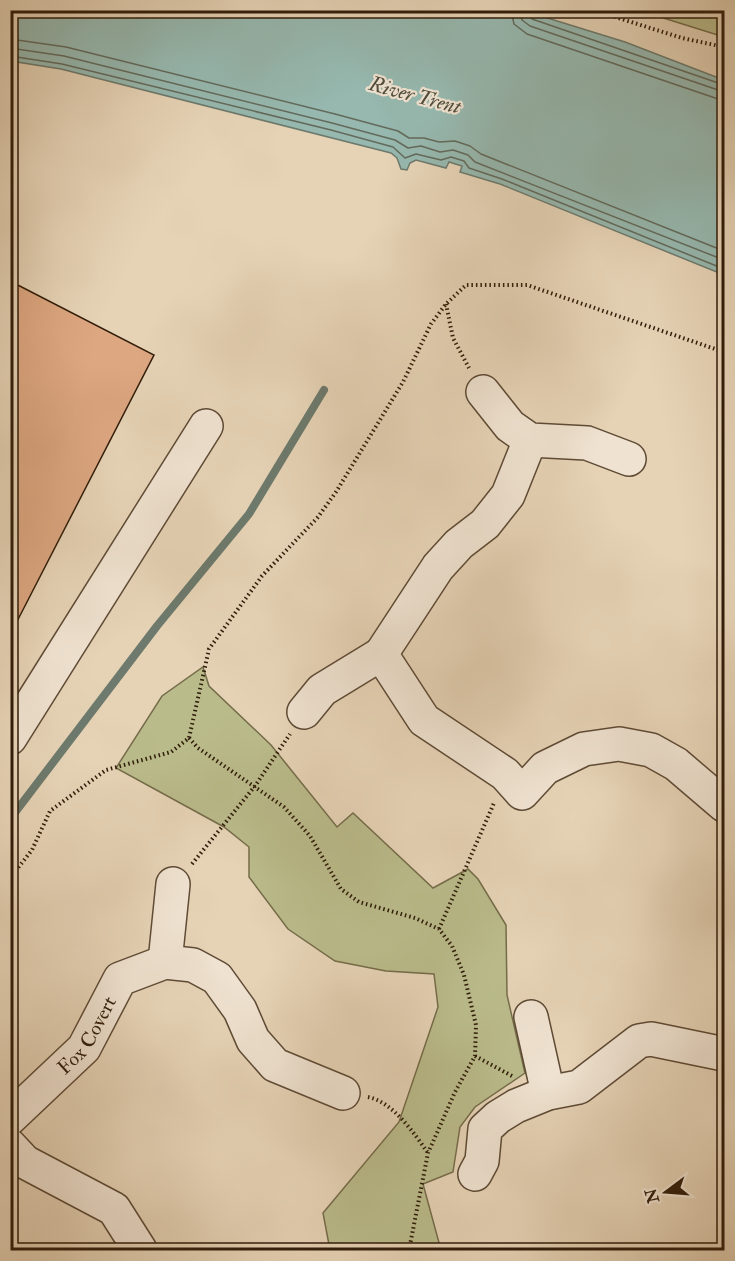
<svg xmlns="http://www.w3.org/2000/svg" width="735" height="1261" font-family="'IM FELL Double Pica',serif">
<style>
.green{fill:#babb8b;stroke:#756c4a;stroke-width:1.5}
.water{fill:#96b8af;stroke:#6d7a6d;stroke-width:1.5}
.lines{fill:none;stroke-linecap:round;stroke-linejoin:round}
.shore{stroke:#636a5c;stroke-width:1.5}
.stream{stroke:#6d7a6d;stroke-width:8}
.building{fill:#dda781;stroke:#301d0a;stroke-width:1.5}
.minor-casing{stroke:#5e4a35;stroke-width:36}
.path{stroke:#301d0a;stroke-width:4;stroke-dasharray:1.5 3;stroke-linecap:butt}
.minor{stroke:#efe2d0;stroke-width:33}
.labels{text-anchor:middle;stroke-width:4.5;stroke-linejoin:round;paint-order:stroke}
.street-label{font-size:20px;fill:#301d0a;stroke:#efe2d0}
.water-label{font-size:21px;font-style:italic;fill:#4f4c3c;stroke:#efe2d0}
</style>
<rect width="100%" height="100%" fill="#e6d3b6"/>
<filter id="stains"><feTurbulence type="fractalNoise" baseFrequency=".00333" numOctaves="4"/><feColorMatrix values="0 0 0 0 .2 0 0 0 0 .09 0 0 0 0 .02 0 0 0 .5 -.17"/></filter>
<radialGradient id="worn" r=".72"><stop offset=".6" stop-color="#630" stop-opacity="0"/><stop offset="1" stop-color="#630" stop-opacity=".3"/></radialGradient>
<g class="green">
<path d="M641,11H724V37Z"/>
<path d="M203,667L209,686L271,745L337,827L353,813L433,888L468,869L478,879L506,925L507,995L525,1073L475,1107L460,1127L453,1172L423,1184L441,1250H330L323,1213L399,1122L438,1007L434,974L386,971L335,961L288,929L249,877V847L224,827L116,768L162,696Z"/>
</g>
<path class="water" d="M11,10L525,11L625,42L724,80V275L500,184L460,172L462,166L449,162L446,168L416,160L410,163L407,170L401,169L397,158L391,153L61,69L11,61Z"/>
<g class="lines">
<g class="shore">
<path d="M511,10L514,24L527,34L724,101"/>
<path d="M520,10L522,20L530,26L724,92"/>
<path d="M528,10L532,19L724,85"/>
<path d="M10,39L66,47L335,114L398,131L409,138H424L439,142L455,141L470,146L481,154L724,251"/>
<path d="M10,48L64,56L332,123L395,140L408,148L421,146L440,152L453,150L468,155L475,162L724,260"/>
<path d="M10,56L62,64L331,130L393,147L405,158L416,154L441,160L451,157L464,161L469,168L502,179L724,269"/>
</g>
<path class="stream" d="M10,819L157,626L249,514L324,390"/>
</g>
<path class="building" d="M10,281L154,355L10,635Z"/>
<g class="lines">
<g class="minor-casing">
<g id="minor">
<path d="M483,392L510,426L530,440L587,443L629,459"/>
<path d="M530,440L508,495L485,524L459,544L438,567L381,654L424,720L505,774L522,793L545,768L584,749L619,744L651,750L676,764L724,805"/>
<path d="M304,712L322,690L381,654"/>
<path d="M10,738L206,426"/>
<path d="M165,962L173,884"/>
<path d="M531,1017L548,1093"/>
<path id="s1" d="M10,1118L84,1048L120,979L165,962L193,965L217,978L240,1010L253,1040L275,1065L343,1093"/>
<path d="M10,1146L25,1162L114,1209L140,1250"/>
<path d="M475,1174L482,1161L485,1129L498,1117L516,1106L548,1093L579,1087L639,1041L651,1039L724,1054"/>
</g>
</g>
<g class="path">
<path d="M593,10L682,38L724,47"/>
<path d="M446,304L453,338L469,368"/>
<path d="M189,738L198,748L284,807L310,836L341,889L359,902L415,918L439,929L452,946L464,975L476,1025L475,1056L455,1092L428,1153L409,1250"/>
<path d="M192,864L255,786L290,734"/>
<path d="M10,878L32,850L50,811L106,770L171,752L189,738L209,649L262,576L318,517L336,492L403,382L431,324L446,304L466,285H527L724,352"/>
<path d="M439,929L494,803"/>
<path d="M475,1056L514,1077"/>
<path d="M368,1097C393,1102 414,1133 428,1153"/>
</g>
<use href="#minor" class="minor"/>
</g>
<g class="labels">
<g class="street-label">
<text dy="7" stroke="none"><textPath href="#s1" startOffset="114">Fox Covert</textPath></text>
</g>
<g class="water-label">
<text transform="translate(415 95) rotate(15)" y="7">River Trent</text>
</g>
</g>
<rect width="735" height="1261" fill="none" stroke="#e6d3b6" stroke-width="36"/>
<rect x="12" y="12" width="711" height="1237" fill="none" stroke="#301d0a" stroke-width="3"/>
<rect x="18" y="18" width="699" height="1225" fill="none" stroke="#301d0a" stroke-width="1.5"/>
<g transform="translate(666 1192) rotate(254)" stroke="#efe2d0" stroke-width="4.5" paint-order="stroke">
<path d="M0-4.5L10 22L0 15L-10 22Z" fill="#301d0a"/>
<text y="-9" font-size="16" font-weight="bold" text-anchor="middle" fill="#301d0a">N</text>
</g>
<rect width="100%" height="100%" filter="url(#stains)"/>
<rect width="100%" height="100%" fill="url(#worn)"/>
</svg>
